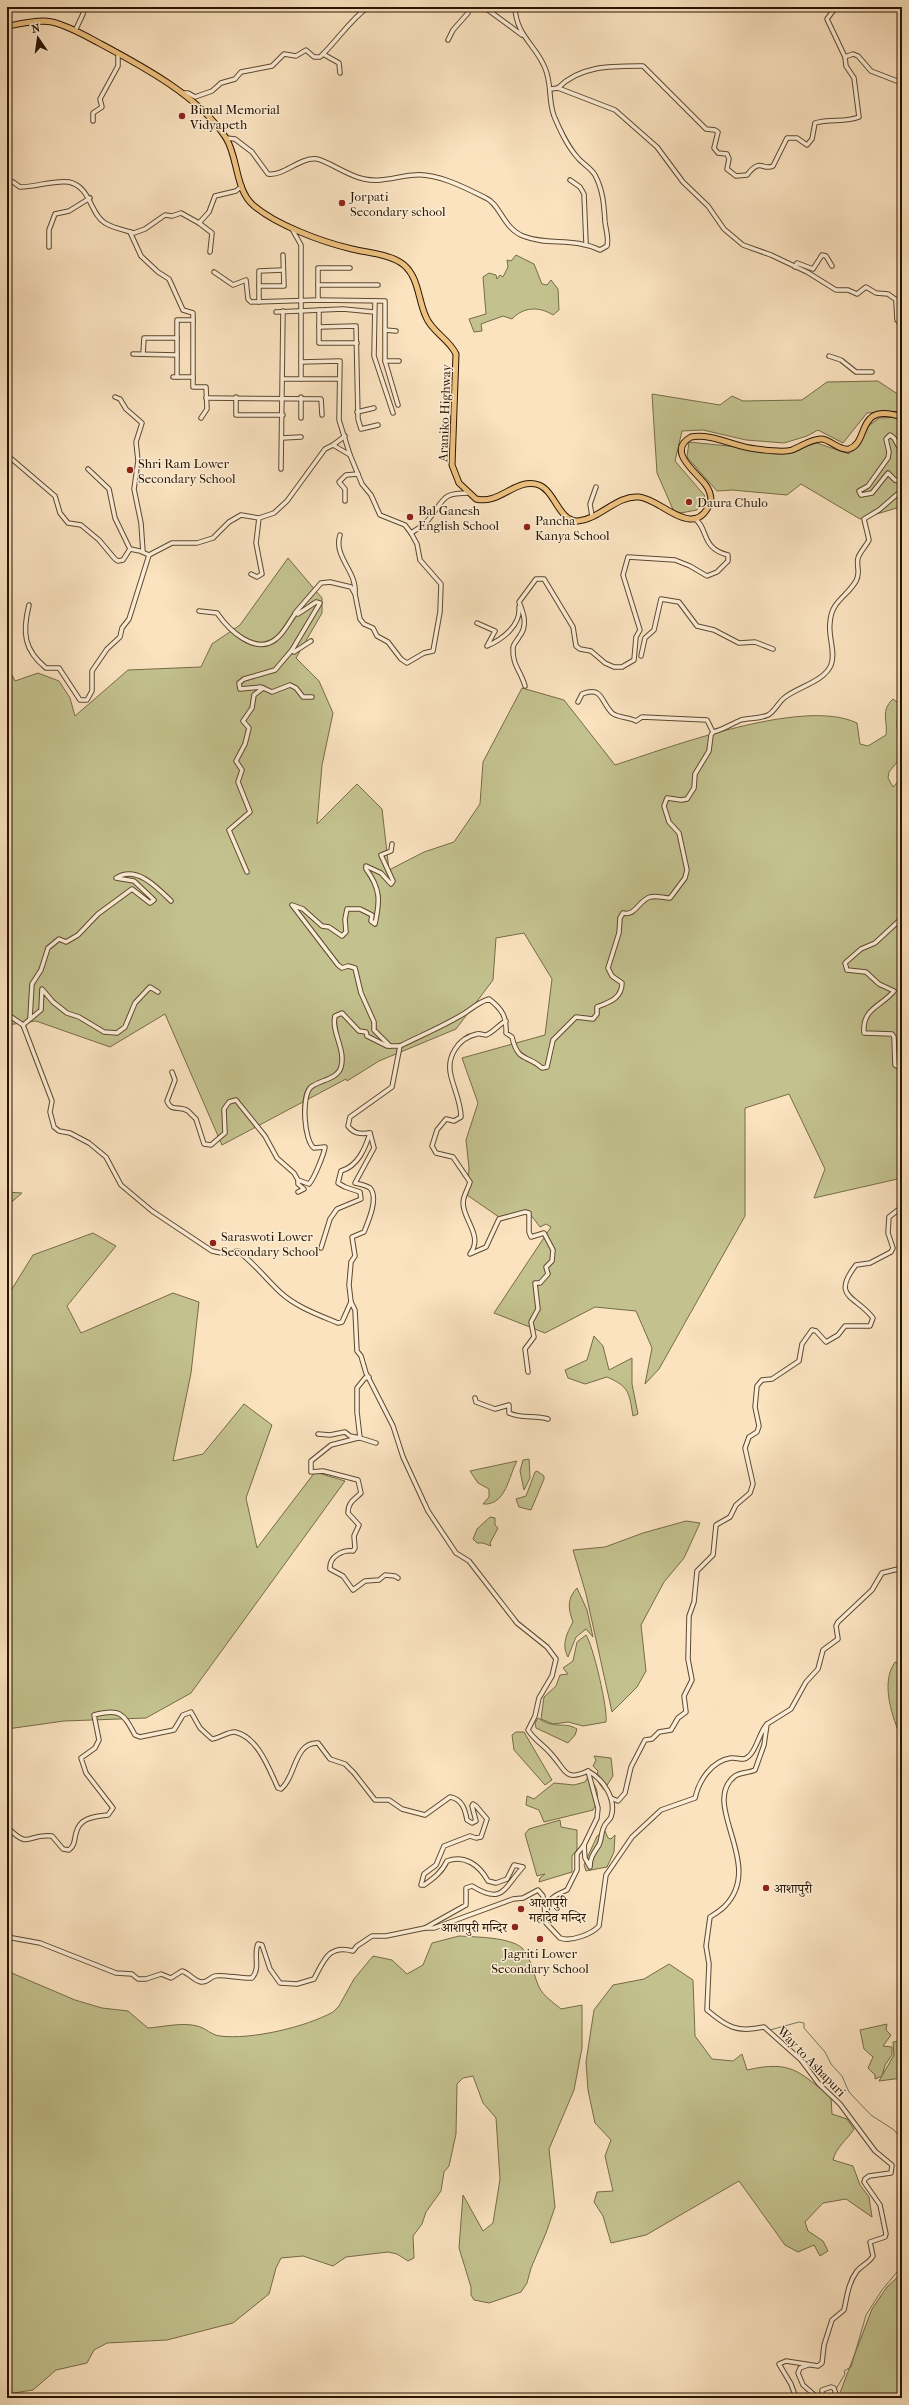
<svg xmlns="http://www.w3.org/2000/svg" width="909" height="2405" font-family="'IM FELL French Canon','Noto Serif Devanagari',serif">
<style>
.green{fill:#c3c28f;stroke:#766b48}
.lines{fill:none;stroke-linecap:round;stroke-linejoin:round}
.stream{stroke:#6f7b68;stroke-width:1}
.minor-casing{stroke:#5d4830;stroke-width:5.5}
.highway-casing{stroke:#281400;stroke-width:7}
.minor{stroke:#fcedd6;stroke-width:3.5}
.highway{stroke:#eec280;stroke-width:5}
.poi-dot{fill:#8f2418;stroke:#fcedd6;stroke-width:1.5}
.labels{text-anchor:middle;stroke-width:3;stroke-linejoin:round;paint-order:stroke}
.poi-label{font-size:13px;fill:#281400;stroke:#fcedd6;text-anchor:start}
.street-label{font-size:13px;fill:#281400;stroke:#fcedd6}
</style>
<rect width="100%" height="100%" fill="#fbe3c0"/>
<filter id="stains"><feTurbulence type="fractalNoise" baseFrequency=".005" numOctaves="4"/><feColorMatrix values="0 0 0 0 .2 0 0 0 0 .09 0 0 0 0 .02 0 0 0 .5 -.17"/></filter>
<radialGradient id="worn" r=".72"><stop offset=".6" stop-color="#630" stop-opacity="0"/><stop offset="1" stop-color="#630" stop-opacity=".3"/></radialGradient>
<g class="green">
<path d="M516,255L534,264L542,284L547,285L551,280L558,289L559,310L553,315C539,306 523,307 512,319L503,316L481,324L482,331L474,332L469,319L486,314L483,277L489,273L496,275L497,279L500,275L503,277L508,267L507,260L511,261Z"/>
<path d="M878,381L902,397V411L867,413L843,443L818,430L807,436L784,443L746,440L703,430L682,431L675,461L705,496L697,510L675,514L657,473L652,394L720,405L732,396L743,401L802,400L827,382Z"/>
<path d="M902,417V504L900,507L860,519L801,484L787,495L732,490L717,491L687,457L689,442L787,452L817,443L849,454L867,427L879,418Z"/>
<path d="M288,558L322,598V613L296,658L319,681L333,713L322,765L317,824L357,784L382,809L389,870L424,852L454,842L480,804L483,762L522,688L564,700L615,765C671,747 803,697 857,723L860,744L868,746L886,735C888,720 880,711 893,699L898,703L897,726L902,756L889,772L888,778L893,787L902,777V1178L814,1198L825,1169L789,1094L745,1108V1216L659,1369L645,1384L652,1348L636,1311L595,1307L545,1333L494,1313L551,1227L546,1224L540,1227L527,1210L499,1217L467,1195L469,1168L466,1140L478,1103L462,1058L545,1035L552,979L524,933L496,938L493,980L456,1029L379,1061L347,1081L346,1079L222,1145L165,1014L110,1047L36,1021L7,1025V665L15,681L38,673L59,681L70,698L75,716L128,670L201,667L212,644L240,625Z"/>
<path d="M7,1192L22,1193L7,1206Z"/>
<path d="M93,1233L116,1246L67,1306L81,1333L173,1293L199,1302L191,1373L173,1461L203,1454L244,1404L272,1425L246,1498L257,1548L315,1472L345,1481L191,1693L146,1718L64,1721L7,1729V1297L33,1255Z"/>
<path d="M594,1336L603,1346L609,1370L632,1358V1384L638,1414L633,1416C629,1393 630,1387 607,1377L585,1384L568,1378L565,1370L587,1360Z"/>
<path d="M529,1459L530,1478L524,1490L520,1471L523,1460Z"/>
<path d="M517,1461C509,1475 506,1506 483,1504L489,1497V1489L478,1483L470,1471Z"/>
<path d="M537,1471L544,1476V1479L531,1510L519,1507L516,1499L526,1496L535,1472Z"/>
<path d="M490,1517L495,1518V1525L498,1528L490,1543L491,1546L483,1543H477L473,1539L477,1529Z"/>
<path d="M686,1521L700,1523L684,1558L664,1582L641,1625L646,1671L637,1687L612,1712L586,1594L573,1550L605,1547L643,1533Z"/>
<path d="M577,1588L587,1610L593,1637L586,1629L576,1637L568,1657C561,1645 567,1633 573,1622C568,1608 567,1599 577,1588Z"/>
<path d="M586,1635C593,1645 608,1709 606,1722L583,1726L568,1722L553,1724L541,1719L544,1697L556,1686L560,1675L568,1674L563,1668L573,1661L577,1642Z"/>
<path d="M895,1662L902,1664V1733H899C891,1712 881,1682 895,1662Z"/>
<path d="M538,1718C555,1730 564,1721 577,1729L575,1735L568,1743L536,1728L535,1723Z"/>
<path d="M516,1732H524L552,1780L545,1785L514,1750L512,1735Z"/>
<path d="M594,1756L611,1758L613,1776L604,1790L596,1779L598,1771L593,1766L596,1760Z"/>
<path d="M588,1777C599,1787 600,1798 593,1810L544,1822L539,1810L526,1805L527,1796L534,1799L554,1783L574,1785L585,1782Z"/>
<path d="M560,1820L561,1827L577,1830V1850L572,1856V1872L539,1882L540,1878L545,1874L537,1876L525,1834L529,1829Z"/>
<path d="M605,1831L608,1838L611,1839L615,1835L614,1852L607,1867L586,1871L584,1865L597,1836Z"/>
<path d="M459,1936C475,1937 510,1937 522,1948C532,1959 533,1974 539,1987C544,1997 553,2002 561,2009L582,2005V2048L574,2090L549,2149L555,2207L546,2233L531,2268L527,2283L521,2292L489,2303L474,2300L471,2295V2287L459,2248L463,2195L483,2231L493,2223L500,2179L496,2118L483,2103L473,2076L463,2078L457,2084L456,2134L449,2166L444,2172L441,2191L426,2212L422,2224L413,2236L414,2258L408,2261L397,2254L388,2252L346,2257L333,2266L303,2256L281,2258L276,2268L269,2294L233,2323L167,2340L107,2343L94,2350L87,2363L56,2370L33,2390L7,2394V1971L75,2000L102,2008L128,2011L148,2028C163,2027 182,2022 197,2026C206,2028 211,2035 220,2036C251,2040 306,2027 333,2012L339,2006L354,1979L373,1956L392,1960L407,1974L423,1965L432,1943Z"/>
<path d="M669,1964L693,1980L695,2036L712,2059L733,2061L742,2054L747,2070C791,2060 798,2071 831,2097L832,2114L847,2119L854,2129C847,2140 836,2147 833,2160L853,2166L860,2185L869,2197L872,2217L846,2199L823,2203L805,2222L808,2231L823,2241L828,2251L820,2256L814,2245L798,2252L785,2245L739,2181L646,2235L611,2243L603,2216L594,2202L597,2192L613,2191L605,2156L611,2140L595,2123L588,2090L586,2062L594,2010L613,1985L644,1979Z"/>
<path d="M887,2024L886,2030L891,2035L883,2046L892,2047V2055L885,2065L882,2076L875,2079V2075L868,2068L873,2057L864,2049L860,2030Z"/>
<path d="M902,2041V2078L879,2081L894,2055L893,2042Z"/>
<path d="M902,2273V2398H838L872,2309L887,2287Z"/>
</g>
<g class="lines">
<g class="stream">
<path d="M770,2030L799,2022L804,2023V2028L825,2052L831,2064L842,2076L849,2092L871,2115L894,2130L902,2140"/>
<path d="M836,2389L845,2374L844,2371L851,2367L866,2315L882,2290L902,2266"/>
</g>
<g class="minor-casing">
<g id="minor">
<path d="M484,7L522,35"/>
<path d="M836,7L827,19L845,57"/>
<path d="M75,31L83,14L84,7"/>
<path d="M448,40L453,30L468,13L466,7"/>
<path d="M323,54L339,63L340,73"/>
<path d="M558,88C580,65 613,66 643,66L706,129L715,130L718,132L714,148L718,153L727,154L729,159L727,169L736,176L747,175C761,157 762,171 773,166L787,138H797L807,145L812,139L815,123C830,118 845,123 859,117L854,78L846,66L845,57L853,54L858,56L871,71L902,83"/>
<path d="M551,89L558,88L615,110L657,147L683,182L708,206L724,229L743,245L771,255L807,272L836,290H848L857,294L866,287L876,293L888,294L902,304"/>
<path d="M181,93H188L195,97L212,91L221,83L235,79L241,72L272,66L284,54L296,56L306,50L314,57H320C337,41 349,21 368,7"/>
<path d="M93,121V113L102,107L100,99L118,66V54"/>
<path d="M226,138L235,139L252,152L268,174C285,176 299,157 317,159C328,161 348,176 364,179C382,183 397,176 415,175C437,173 466,188 486,198C500,204 503,228 523,236C548,246 573,237 600,250L607,246C609,237 606,231 605,222C604,205 603,190 595,175C591,168 583,164 578,158C567,146 560,130 554,116C548,100 552,84 545,68C536,45 516,36 515,7"/>
<path d="M570,180L580,187L584,194L586,243"/>
<path d="M13,182L20,187C36,187 53,180 69,182C91,187 90,214 105,223C113,228 124,230 134,233L145,229L165,215L172,216L181,213L199,223L209,212L215,196L236,191L242,186"/>
<path d="M199,223L212,233L210,252"/>
<path d="M292,229L301,245V379"/>
<path d="M130,232L141,256L158,272L169,279L183,310L193,313V387H206L207,409L201,418"/>
<path d="M49,247V230L55,214L69,211L90,198"/>
<path d="M795,267L797,263L813,269L822,255L826,256L832,266"/>
<path d="M214,272L233,285L246,280L248,299L251,302L318,300L385,301V361L398,405"/>
<path d="M318,285H378"/>
<path d="M259,286H284L283,255"/>
<path d="M318,300V268H350"/>
<path d="M375,301L374,356L393,413"/>
<path d="M896,301L897,320L902,325"/>
<path d="M259,302V271L283,270"/>
<path d="M319,310V343H357"/>
<path d="M276,312L343,309L374,312"/>
<path d="M319,327L356,326L358,419L361,429L378,425"/>
<path d="M385,330L396,331"/>
<path d="M133,354L177,355"/>
<path d="M143,354L144,338H177"/>
<path d="M829,356L841,360L856,372H872"/>
<path d="M385,361H399"/>
<path d="M301,362L340,361L339,420L350,455"/>
<path d="M173,377H193"/>
<path d="M177,377V320H193"/>
<path d="M283,379H339"/>
<path d="M115,397L120,399L126,409L142,423L136,442L138,461L134,489L141,523L143,552"/>
<path d="M236,397V415H283"/>
<path d="M206,398L321,399L322,415"/>
<path d="M357,412L374,408"/>
<path d="M301,418V397"/>
<path d="M282,438L301,437"/>
<path d="M333,445L345,436"/>
<path d="M902,453L894,438L890,435L886,439L889,452L888,458L868,486L859,491L861,495L872,493L888,473L895,480L902,482"/>
<path d="M7,455L55,496L60,513L68,523L81,525L99,540L115,559L118,561L123,560L130,549"/>
<path d="M88,469L109,489L115,518L130,549"/>
<path d="M281,469L283,311"/>
<path d="M345,501V489L339,482L346,475L358,474"/>
<path d="M592,516L590,504L596,487"/>
<path d="M340,535C333,557 357,571 355,593"/>
<path d="M130,549L140,551L149,555L172,543H197L213,538L229,522L241,515L259,518L274,513L287,501L325,449L333,445L350,455L362,484L371,495L380,515L405,525L411,533C418,529 427,523 432,515C445,497 444,493 469,493"/>
<path d="M251,574L257,577L262,574L256,543L259,518"/>
<path d="M29,605C22,633 24,650 46,668H59L80,700H87L92,691V671L107,649L120,637L122,628L129,619L149,555"/>
<path d="M199,611L217,613C228,629 255,656 276,639C284,633 289,622 295,614"/>
<path d="M477,623L495,631L487,646C503,639 521,625 519,607"/>
<path d="M311,641L294,652L292,650L320,603L316,602L298,614L295,613L321,583L330,582L351,587L355,594L360,619L364,624L373,628L377,636L388,642L401,659L407,663L424,653L433,651L440,612L441,584L420,560L417,544L411,533"/>
<path d="M292,650L275,670L244,679L239,683L240,689L261,687L272,692L290,685L296,688L303,697H312"/>
<path d="M641,656L645,638L654,630L661,599L679,602L697,626L714,630L739,643L755,642L773,649"/>
<path d="M525,686C521,671 512,665 513,648C513,644 517,641 519,637C528,626 524,614 519,602L536,579H544L573,627L576,646L580,649L591,651L605,663L614,667H622L634,660L636,637L640,630L623,575L628,557L675,560L690,566L707,576L717,572L728,561V555C700,548 709,528 694,518"/>
<path d="M578,702L582,694C603,686 600,701 612,713C618,718 629,717 636,721L642,717L707,720L713,732C723,730 731,724 741,720C749,718 759,719 768,715C775,711 778,703 784,698C797,687 824,682 831,665C836,652 828,637 830,623C831,601 846,598 856,581C861,573 856,567 858,558C860,552 866,546 869,540L864,519L879,510L902,490"/>
<path d="M247,872L229,830L250,812L238,782L242,770L236,761L245,744L249,728L243,721L252,708L254,695L263,688"/>
<path d="M902,918L875,943L861,949L845,963L847,970L866,972L879,984L894,991C881,1007 862,1008 864,1033L892,1034L894,1037L895,1065L902,1069"/>
<path d="M7,1014L23,1025L41,1010L42,989L53,1002L67,1013L79,1017L104,1032L117,1033L125,1027L135,1003L150,987L158,992"/>
<path d="M30,1018L32,984L41,970L48,948L59,939L66,942L78,935L98,914L132,889L150,903L154,900L134,881L116,878C136,865 157,887 171,901"/>
<path d="M506,1021C499,1024 493,1033 486,1035C483,1035 480,1033 477,1034C458,1038 446,1057 451,1076C454,1089 461,1103 461,1117L454,1121L446,1119L437,1130L432,1146L436,1153L453,1157L470,1182C467,1192 461,1198 464,1209C468,1225 482,1238 470,1254L486,1247L499,1219L525,1212L529,1213V1232L531,1237L544,1233L553,1250L552,1261L546,1267L548,1274L540,1283H535L538,1309L531,1322L534,1337L525,1349L528,1372"/>
<path d="M23,1025L52,1101L50,1112L54,1127L59,1131L70,1133L89,1143L106,1157L121,1185L152,1211L212,1251L226,1254L238,1251C254,1263 266,1279 280,1292C296,1307 319,1315 338,1323L342,1322L351,1302"/>
<path d="M390,1046L374,1030V1022L361,993L355,968L348,966L342,968L338,965L292,905L303,909L322,926L329,927L342,936L346,932L345,919L347,909H360L372,915L371,921L375,924C380,901 381,889 366,869V866L381,873L391,884L393,881L381,855L391,851L392,844"/>
<path d="M172,1072L175,1080L167,1101C172,1113 179,1105 188,1111L196,1119L204,1144L211,1145L225,1133L224,1109L229,1102L236,1100L265,1136L277,1158L294,1173L298,1180"/>
<path d="M298,1192L304,1189L298,1184V1180L309,1184C314,1179 324,1154 325,1147L314,1148C304,1141 301,1096 311,1087C320,1080 338,1079 341,1067C346,1049 331,1032 335,1016L342,1013L359,1031L366,1032L367,1036L387,1046H400"/>
<path d="M321,1248L330,1219L337,1209L361,1199L360,1192L345,1187L338,1183L341,1171C358,1166 365,1149 370,1133"/>
<path d="M475,1398L476,1402L495,1409L509,1405V1413C521,1419 535,1415 548,1419"/>
<path d="M318,1434L330,1435L345,1432L350,1436L360,1438L357,1412V1388L365,1378L369,1377"/>
<path d="M358,1438L331,1445L311,1461V1472L323,1471L358,1480L361,1493C354,1500 348,1502 348,1513L359,1525L354,1536L355,1548L353,1551C343,1550 329,1556 330,1569L343,1576L353,1590L365,1581L379,1580L385,1575L395,1576L398,1578"/>
<path d="M360,1438L376,1443"/>
<path d="M611,1798L618,1801L625,1793L631,1767L645,1740L652,1739L659,1732L671,1730L678,1718L686,1712L684,1696L692,1680L688,1659L689,1616L694,1602L697,1571L713,1555L716,1525L730,1517L736,1505L750,1493L753,1484L745,1448L749,1437L757,1432L759,1426L755,1407L757,1386L762,1380L772,1379L799,1361L802,1344L812,1330L816,1331L826,1342L838,1335L845,1326H870L873,1318C857,1296 830,1298 856,1265L870,1263L891,1252L893,1248L888,1233L889,1217L898,1210H902"/>
<path d="M7,1827C31,1851 26,1833 52,1836L63,1849L69,1850C75,1845 74,1841 76,1833C80,1817 94,1817 108,1815L113,1808L86,1773L81,1758L95,1748L99,1740L94,1715C120,1708 123,1713 135,1735L140,1737L174,1730L183,1715L191,1712L200,1728L212,1739C220,1738 229,1731 235,1732C258,1737 269,1769 278,1788L281,1789C296,1777 294,1742 318,1743L330,1759L345,1764L354,1773L375,1800H389L402,1809L425,1815L450,1797C462,1799 465,1809 467,1820L472,1823L476,1821L472,1806L473,1804L476,1806L487,1819L481,1837L476,1838L470,1836L444,1846L436,1865L424,1874L421,1885H424C434,1878 442,1872 447,1861C465,1854 480,1866 488,1881L496,1883L507,1879L514,1865L523,1867C503,1889 503,1905 472,1886L466,1888V1905L425,1928"/>
<path d="M584,1845L585,1858L590,1867C590,1857 594,1853 599,1845C602,1839 601,1832 604,1827C605,1823 609,1821 611,1817C617,1799 603,1779 588,1771C564,1782 566,1770 552,1755C544,1745 535,1741 528,1730L535,1716L539,1698L552,1676L556,1659L547,1647L517,1623L469,1561L456,1553L428,1511L403,1457L393,1426L366,1373L361,1356L357,1351L355,1310L351,1302L349,1285L351,1262L355,1256L352,1237L364,1232C368,1222 379,1198 370,1188C366,1185 359,1184 355,1183L374,1148L370,1133C360,1134 354,1134 348,1126L350,1117L392,1087L400,1046C422,1035 444,1026 465,1013C474,1007 479,1002 489,999C502,1009 507,1017 506,1033L512,1037C518,1063 527,1054 542,1068L547,1067L553,1040L576,1017L593,1019L597,1014V1007C610,1002 622,998 622,983L612,976L608,968L619,933L620,918L623,913C636,916 638,901 650,897C657,895 663,898 670,898L685,878L687,870L679,833L669,822L664,806L667,798L681,800L687,799L694,788L695,774L709,751L711,735L713,732"/>
<path d="M547,1910C547,1898 558,1894 567,1890L577,1870V1854L584,1845L597,1818L598,1808L588,1771"/>
<path d="M7,1937L40,1943L116,1973L132,1974L138,1979H146L161,1974L171,1978L182,1971C189,1973 194,1981 201,1982C207,1983 209,1978 215,1976C221,1974 243,1979 252,1978C261,1968 253,1955 258,1944L262,1945L270,1969L280,1983L297,1984L314,1979C324,1960 329,1944 353,1951L357,1946L372,1936H386L425,1928H434L513,1899L523,1898L538,1890L543,1896L546,1923L560,1938C571,1942 592,1934 599,1926L606,1875L632,1837L661,1810L695,1798C699,1781 711,1761 731,1758C738,1757 743,1762 749,1756C757,1749 759,1733 767,1724"/>
<path d="M808,2365L800,2368L798,2373L803,2385L818,2398"/>
<path d="M7,2396L10,2398"/>
<path d="M796,2398L791,2384L779,2364L786,2361L818,2366L822,2363L824,2345L832,2320L844,2310C847,2297 848,2283 857,2271C862,2265 869,2263 873,2256L870,2242L885,2237L886,2234L880,2205L864,2182L865,2179L869,2176L891,2173L892,2165L875,2151L840,2104L819,2084L801,2060L764,2027C737,2033 727,2027 707,2010L709,1964L706,1946L710,1917C715,1914 721,1910 725,1906C766,1864 699,1804 735,1776C740,1772 749,1773 755,1770L764,1745L767,1724L791,1709L806,1682L818,1669L823,1650L838,1639L836,1626L838,1622L872,1590L882,1573L902,1568"/>
<path d="M822,2398V2390L831,2387L834,2388L837,2398"/>
</g>
</g>
<g class="highway-casing">
<path id="highway" d="M7,26C21,24 38,19 52,22C69,26 84,35 99,43C142,66 199,96 226,138C238,157 235,189 253,205C276,225 322,242 352,249C368,253 391,254 404,265C419,278 418,300 426,317C432,332 449,339 456,354L452,465L459,483L476,499C500,505 516,477 539,485C555,491 559,522 578,521C600,519 617,495 639,497C662,499 695,543 711,501C711,495 709,489 705,484C696,472 666,451 691,437C712,433 735,447 756,449C766,450 783,453 792,450C802,446 811,439 821,439C830,439 839,451 849,449C870,443 855,401 902,417"/>
</g>
<use href="#minor" class="minor"/>
<use href="#highway" class="highway"/>
</g>
<g class="poi-dot">
<circle cx="182" cy="116" r="4"/>
<circle cx="342" cy="203" r="4"/>
<circle cx="130" cy="470" r="4"/>
<circle cx="689" cy="502" r="4"/>
<circle cx="410" cy="517" r="4"/>
<circle cx="527" cy="527" r="4"/>
<circle cx="213" cy="1243" r="4"/>
<circle cx="766" cy="1888" r="4"/>
<circle cx="521" cy="1909" r="4"/>
<circle cx="515" cy="1927" r="4"/>
<circle cx="540" cy="1939" r="4"/>
</g>
<g class="labels">
<g class="poi-label">
<text x="190" y="114">Bimal Memorial<tspan x="190" dy="15">Vidyapeth</tspan></text>
<text x="350" y="201">Jorpati<tspan x="350" dy="15">Secondary school</tspan></text>
<text x="138" y="468">Shri Ram Lower<tspan x="138" dy="15">Secondary School</tspan></text>
<text x="697" y="507">Daura Chulo</text>
<text x="418" y="515">Bal Ganesh<tspan x="418" dy="15">English School</tspan></text>
<text x="535" y="525">Pancha<tspan x="535" dy="15">Kanya School</tspan></text>
<text x="221" y="1241">Saraswoti Lower<tspan x="221" dy="15">Secondary School</tspan></text>
<text x="774" y="1893">आशापुरी</text>
<text x="529" y="1907">आशापुरी<tspan x="529" dy="15">महादेव मन्दिर</tspan></text>
<text x="507" y="1932" text-anchor="end">आशापुरी मन्दिर</text>
<text x="540" y="1958" text-anchor="middle">Jagriti Lower<tspan x="540" dy="15">Secondary School</tspan></text>
</g>
<g class="street-label">
<text transform="translate(444 413) rotate(-88)" y="5">Araniko Highway</text>
<text transform="translate(812 2061) rotate(46)" y="5">Way to Ashapuri</text>
</g>
</g>
<rect width="909" height="2405" fill="none" stroke="#fbe3c0" stroke-width="24"/>
<rect x="8" y="8" width="893" height="2389" fill="none" stroke="#281400" stroke-width="2"/>
<rect x="12" y="12" width="885" height="2381" fill="none" stroke="#281400"/>
<g transform="translate(38 38) rotate(347)" stroke="#fcedd6" stroke-width="3" paint-order="stroke">
<path d="M0-3L7 15L0 10L-7 15Z" fill="#281400"/>
<text y="-6" font-size="11" font-weight="bold" text-anchor="middle" fill="#281400">N</text>
</g>
<rect width="100%" height="100%" filter="url(#stains)"/>
<rect width="100%" height="100%" fill="url(#worn)"/>
</svg>
